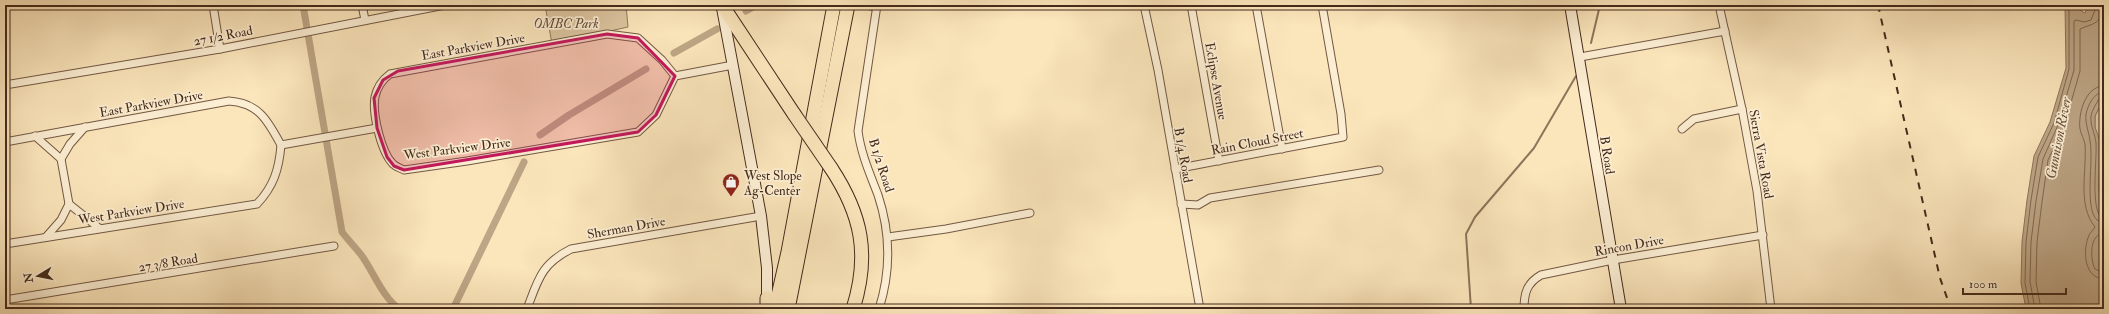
<svg xmlns="http://www.w3.org/2000/svg" width="2109" height="314" font-family="'IM FELL Double Pica',serif">
<style>
.green{fill:#dcc5a0;stroke:#90785e}
.water{fill:#bda585;stroke:#8d745b}
.lines{fill:none;stroke-linecap:round;stroke-linejoin:round}
.shore{stroke:#806850;stroke-width:1}
.stream{stroke:#8d745b;stroke-width:2}
.canal{stroke:#bda585;stroke-width:7}
.street-casing{stroke:#725943;stroke-width:9}
.secondary-casing{stroke:#442a1b;stroke-width:12}
.highway-casing{stroke:#442a1b;stroke-width:15}
.street{stroke:#fceed3;stroke-width:7}
.secondary{stroke:#fceed3;stroke-width:10}
.highway{stroke:#fbe5bb;stroke-width:13}
.rail{stroke:#442a1b;stroke-width:2;stroke-dasharray:7 7;stroke-linecap:butt}
.highway-bridge-casing{stroke:#442a1b;stroke-width:15;stroke-linecap:butt}
.highway-bridge{stroke:#fbe5bb;stroke-width:13}
.marked{fill:#c2185b;fill-opacity:0.2;stroke:#c2185b;stroke-width:3;stroke-linejoin:round}
.labels{text-anchor:middle;stroke-width:3.5;stroke-linejoin:round;paint-order:stroke}
.park-label{font-size:13px;font-style:italic;fill:#624936;stroke:#fceed3}
.street-label{font-size:13px;fill:#442a1b;stroke:#fceed3}
.poi-label{font-size:13px;fill:#442a1b;stroke:#fceed3;text-anchor:start}
.water-label{font-size:14px;font-style:italic;fill:#684f3b;stroke:#fceed3}
</style>
<rect width="100%" height="100%" fill="#fbe5bb"/>
<filter id="stains"><feTurbulence type="fractalNoise" baseFrequency=".005" numOctaves="4"/><feColorMatrix values="0 0 0 0 .2 0 0 0 0 .09 0 0 0 0 .02 0 0 0 .5 -.17"/></filter>
<radialGradient id="worn" r=".72"><stop offset=".6" stop-color="#630" stop-opacity="0"/><stop offset="1" stop-color="#630" stop-opacity=".3"/></radialGradient>
<g class="green">
<path d="M545,5H626L628,27L552,44Z"/>
<path d="M2104,98V222L2103,224L2095,127V116Z"/>
</g>
<path class="water" d="M2065,5H2079L2078,9L2085,13L2088,5H2104V98L2095,116V127L2100,141L2099,188L2103,224L2101,257L2104,274V309H2026L2021,283L2022,242L2027,200L2034,156L2050,122L2066,68Z"/>
<g class="lines">
<g class="shore">
<path d="M2104,86C2085,86 2078,114 2080,129C2081,134 2084,139 2085,144C2087,171 2077,205 2095,227C2093,231 2089,233 2088,238C2083,252 2084,278 2104,279"/>
<path d="M2104,92C2094,92 2088,105 2086,114C2085,124 2089,132 2090,141C2094,159 2084,208 2097,220L2104,222"/>
<path d="M2104,97L2099,99C2096,104 2092,110 2091,116C2090,126 2095,133 2096,143C2097,159 2091,204 2100,216L2104,217"/>
<path d="M2104,233C2089,234 2090,259 2095,269L2104,273"/>
<path d="M2030,309L2025,283L2026,242L2031,200L2038,157L2054,123L2069,69V5"/>
<path d="M2035,309L2030,282L2031,242L2036,201L2043,159L2058,125L2074,70V21L2076,20L2084,22L2091,20L2097,5"/>
<path d="M2041,309L2036,282L2037,242L2042,202L2048,160L2064,127L2080,71V29C2093,23 2102,25 2103,5"/>
</g>
<g class="stream">
<path d="M1591,43L1600,5"/>
<path d="M1471,309L1466,234L1475,217L1534,148L1576,76"/>
</g>
<g class="canal">
<path d="M303,5L342,232C348,240 356,248 362,256C374,273 382,296 399,309"/>
<path d="M746,11L757,5"/>
<path d="M674,53L717,29"/>
<path d="M540,135L569,115L646,69"/>
<path d="M453,309L524,162"/>
</g>
<g class="street-casing">
<g id="street">
<path d="M213,5L220,49"/>
<path d="M362,5L365,20"/>
<path d="M866,5L877,7"/>
<path d="M877,5L858,131C861,154 870,174 878,195C891,234 891,271 879,309"/>
<path d="M1144,5L1158,70L1200,309"/>
<path d="M1191,5L1219,161"/>
<path d="M1256,5L1282,149"/>
<path d="M1719,5L1742,109L1757,191L1771,309"/>
<path d="M1580,57L1725,31"/>
<path d="M675,76L662,60L638,38L607,34L390,74C382,80 377,87 375,97C372,113 381,152 393,164C396,167 400,168 404,170L467,161L638,132L656,115L675,76L733,65"/>
<path d="M5,85L220,49L445,5"/>
<path d="M1682,129L1694,119L1742,109"/>
<path d="M35,136L61,159L69,204L61,220L46,237"/>
<path d="M5,142L229,101C259,103 268,121 281,145"/>
<path d="M281,145L377,128"/>
<path d="M61,159L70,144L85,127"/>
<path d="M1175,169L1343,137L1341,114L1322,5"/>
<path d="M69,204L99,228"/>
<path d="M1181,204L1198,205L1210,198L1379,170"/>
<path d="M888,237L946,229L1030,213"/>
<path d="M5,244L257,204C274,186 279,169 281,145"/>
<path d="M5,300L334,246"/>
<path d="M527,309C538,280 541,264 571,249L761,216"/>
<path d="M1524,309C1524,293 1527,283 1541,275L1613,260L1763,235"/>
</g>
</g>
<g class="secondary-casing">
<g id="secondary">
<path d="M1570,5L1621,309"/>
<path d="M722,8L761,216L767,268V298"/>
</g>
</g>
<g class="highway-casing">
<g id="highway">
<path d="M722,5L794,114"/>
<path d="M831,168C862,215 870,255 853,309"/>
<path d="M767,309V298"/>
<path d="M775,309L788,252L834,5"/>
<path d="M788,309L848,5"/>
</g>
</g>
<use href="#street" class="street"/>
<use href="#secondary" class="secondary"/>
<use href="#highway" class="highway"/>
<path class="rail" d="M1878,5L1940,278L1951,309"/>
<g class="highway-bridge-casing">
<path id="highway-bridge" d="M794,114L831,168"/>
</g>
<use href="#highway-bridge" class="highway-bridge"/>
</g>
<path class="marked" d="M607,34L638,38L675,76L656,115L638,132L404,170L394,166L387,157L377,128L374,98L383,80L398,71Z"/>
<defs>
<g id="shop-pin" transform="scale(0.9)"><path d="M0 17L-7.5 6A9.5 9.5 0 1 1 7.5 6Z" fill="#8f2418" stroke="#fceed3"/><path d="M-5-2.5h2.3a2.7 3.5 0 0 1 5.4 0H5L5.5 6h-11ZM-1.5-2.5h3a1.5 2.3 0 0 0-3 0Z" fill="#fff"/></g>
</defs>
<g fill-rule="evenodd">
<use href="#shop-pin" x="731" y="182"/>
</g>
<g class="labels">
<g class="park-label">
<text x="566" y="28">OMBC Park</text>
</g>
<g class="street-label">
<text transform="translate(223 35) rotate(-11)" y="5">27 1/2 Road</text>
<text transform="translate(473 46) rotate(-10)" y="5">East Parkview Drive</text>
<text transform="translate(1217 81) rotate(80)" y="5">Eclipse Avenue</text>
<text transform="translate(151 103) rotate(-10)" y="5">East Parkview Drive</text>
<text transform="translate(1257 141) rotate(-11)" y="5">Rain Cloud Street</text>
<text transform="translate(457 148) rotate(-7)" y="5">West Parkview Drive</text>
<text transform="translate(1762 154) rotate(80)" y="5">Sierra Vista Road</text>
<text transform="translate(1184 155) rotate(80)" y="5">B 1/4 Road</text>
<text transform="translate(1608 155) rotate(81)" y="5">B Road</text>
<text transform="translate(882 165) rotate(72)" y="5">B 1/2 Road</text>
<text transform="translate(131 211) rotate(-9)" y="5">West Parkview Drive</text>
<text transform="translate(626 227) rotate(-10)" y="5">Sherman Drive</text>
<text transform="translate(1629 245) rotate(-10)" y="5">Rincon Drive</text>
<text transform="translate(168 262) rotate(-9)" y="5">27 3/8 Road</text>
</g>
<g class="poi-label">
<text x="744" y="180">West Slope<tspan x="744" dy="15">Ag-Center</tspan></text>
</g>
<g class="water-label">
<text transform="translate(2058 138) rotate(-79)" y="5">Gunnison River</text>
</g>
</g>
<rect width="2109" height="314" fill="none" stroke="#fbe5bb" stroke-width="20"/>
<rect x="6" y="6" width="2097" height="302" fill="none" stroke="#442a1b" stroke-width="2"/>
<rect x="10" y="10" width="2089" height="294" fill="none" stroke="#442a1b"/>
<g transform="translate(38 276) rotate(260)" stroke="#fceed3" stroke-width="3" paint-order="stroke">
<path d="M0-3L7 15L0 10L-7 15Z" fill="#442a1b"/>
<text y="-6" font-size="11" font-weight="bold" text-anchor="middle" fill="#442a1b">N</text>
</g>
<path d="M1963 288v6h103v-6" fill="none" stroke="#442a1b" stroke-width="2"/>
<text x="1969" y="288" font-size="12" fill="#442a1b" stroke="#fceed3" stroke-width="3" paint-order="stroke">100 m</text>
<rect width="100%" height="100%" filter="url(#stains)"/>
<rect width="100%" height="100%" fill="url(#worn)"/>
</svg>
